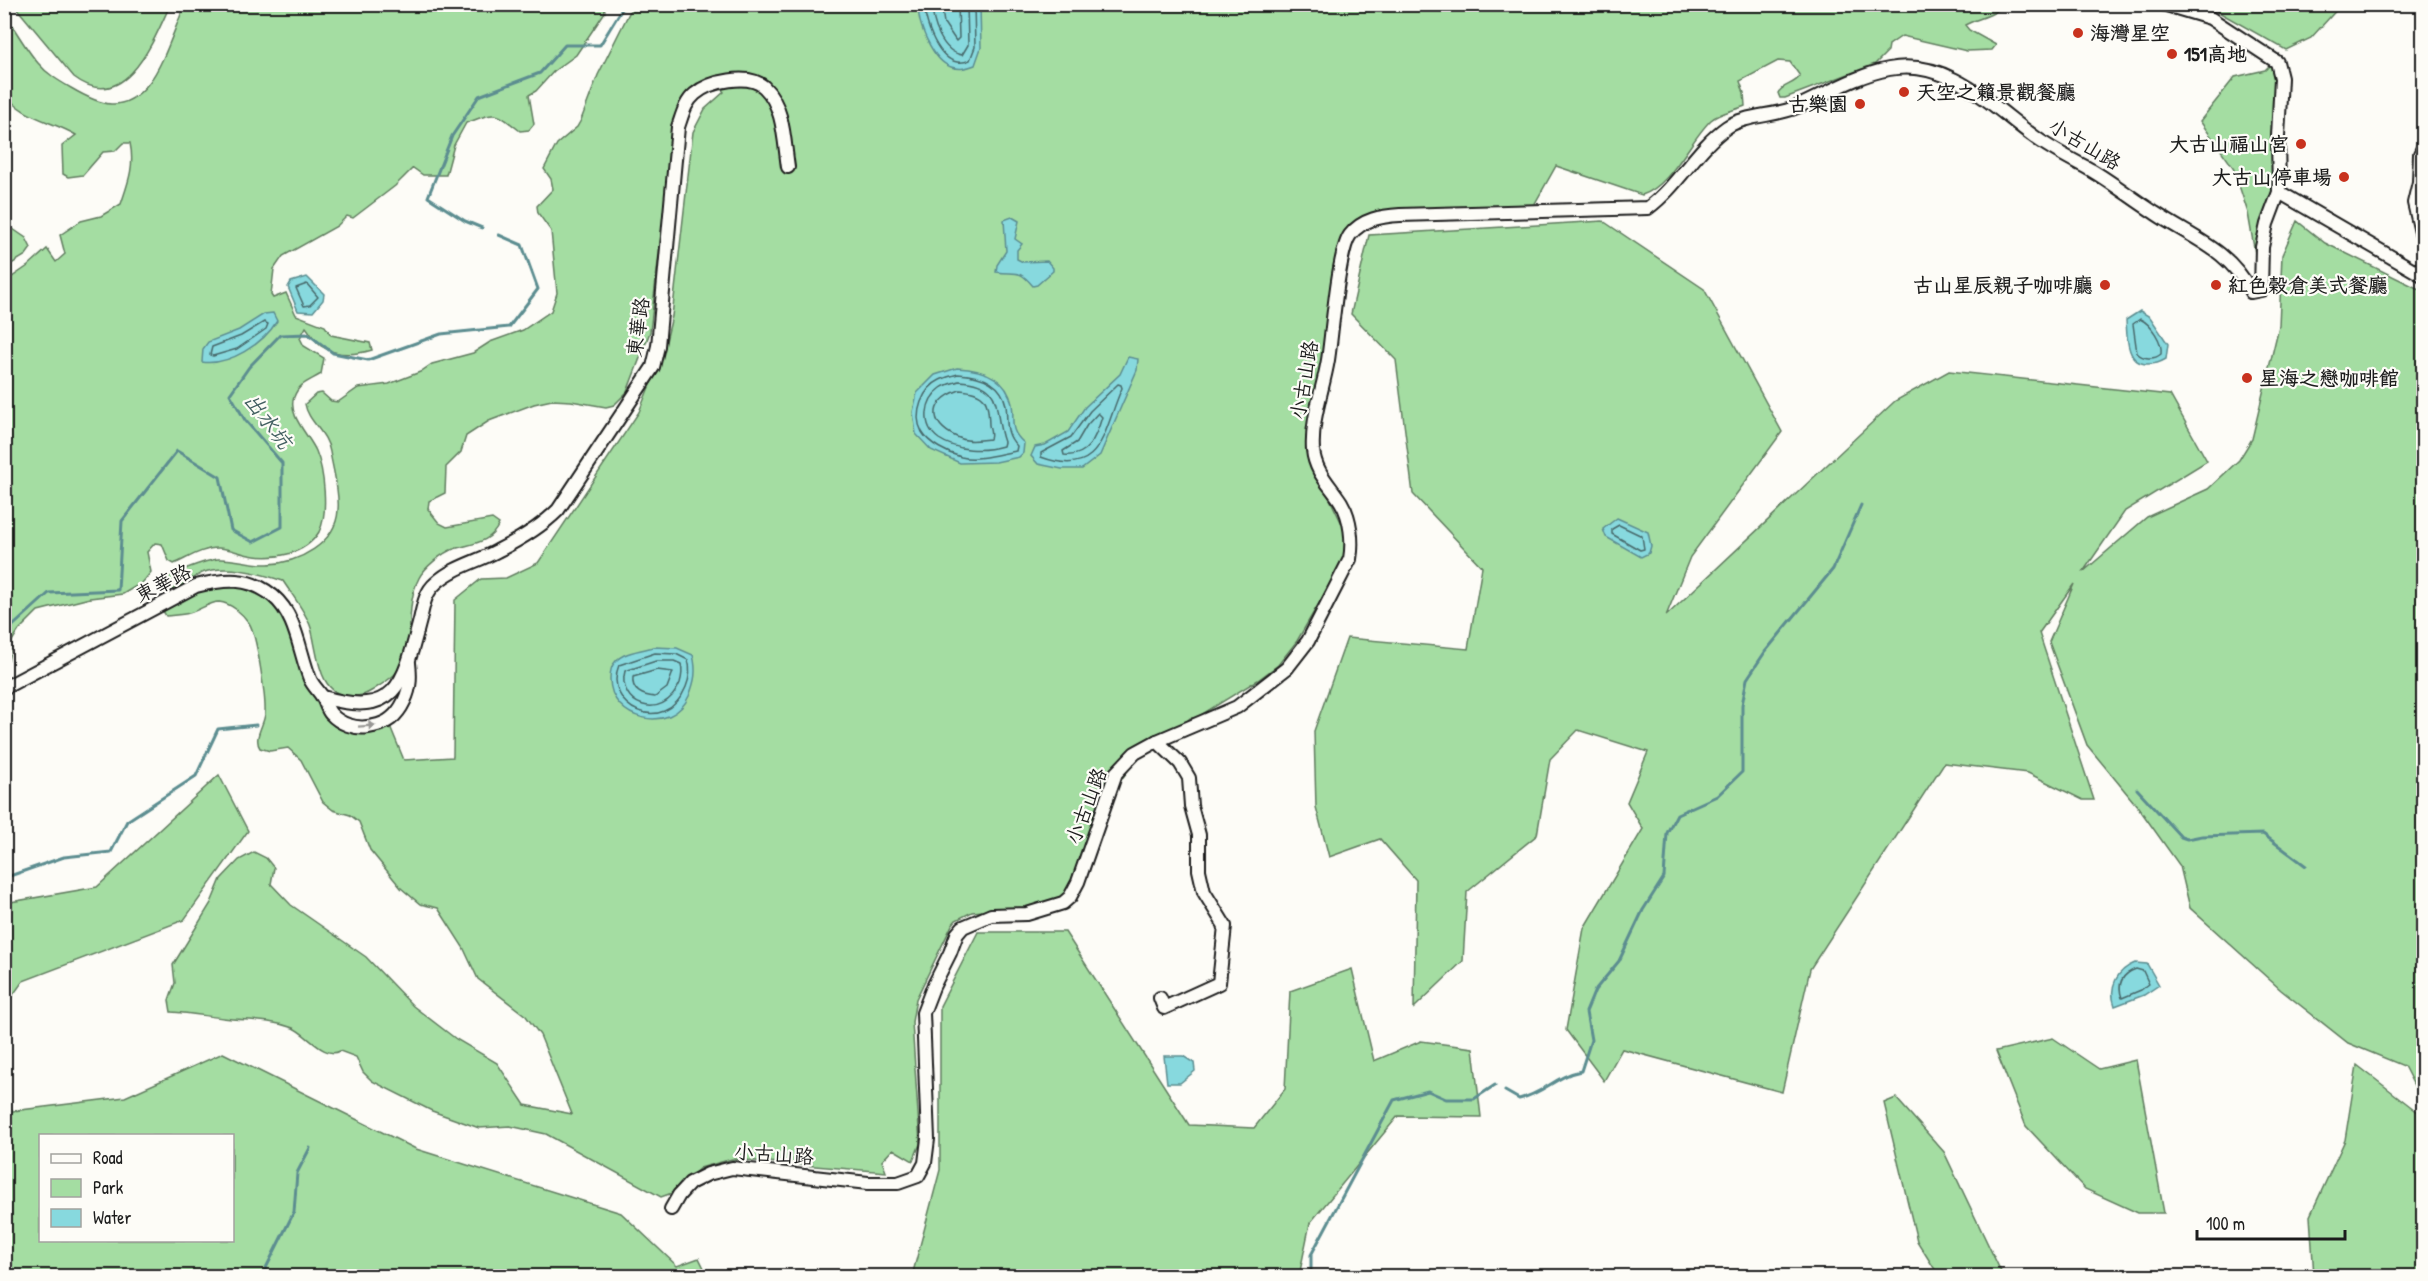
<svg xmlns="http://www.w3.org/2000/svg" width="2428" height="1281" font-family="'Patrick Hand','LXGW WenKai TC',sans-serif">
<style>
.green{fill:#a4dda2;stroke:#607c5f;stroke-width:1.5;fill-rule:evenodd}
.water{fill:#87d9de;stroke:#5c8d90;stroke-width:1.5}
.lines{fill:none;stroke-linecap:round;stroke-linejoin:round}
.shore{stroke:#47686a;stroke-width:1.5}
.stream{stroke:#5c8d90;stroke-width:3}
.minor-casing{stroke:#1c1c1c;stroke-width:16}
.minor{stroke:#fdfcf7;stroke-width:12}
.oneway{fill:#989794}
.poi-dot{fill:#c8321e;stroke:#fdfcf7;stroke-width:2}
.labels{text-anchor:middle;stroke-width:4.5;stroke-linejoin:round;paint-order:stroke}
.poi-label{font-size:20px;font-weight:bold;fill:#1c1c1c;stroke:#fdfcf7;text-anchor:start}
.street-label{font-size:20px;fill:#1c1c1c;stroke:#fdfcf7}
.water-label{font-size:21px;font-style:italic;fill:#415e60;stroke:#fdfcf7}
</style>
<rect width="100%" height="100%" fill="#fdfcf7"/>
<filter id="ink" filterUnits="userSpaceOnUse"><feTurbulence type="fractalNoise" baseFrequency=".0167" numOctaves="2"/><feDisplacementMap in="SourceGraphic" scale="12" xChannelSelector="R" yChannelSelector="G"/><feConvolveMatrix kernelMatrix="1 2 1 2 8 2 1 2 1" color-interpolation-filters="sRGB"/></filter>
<g filter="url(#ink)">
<g class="green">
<path d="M604,4L605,12L576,55L554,71L536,91L529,95L534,124L529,130L520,131C494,110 497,112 466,123L454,145L446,175H423L413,168L395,186L353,218L347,216L337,226L283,256L274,269L271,295L273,298L286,293L296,315L325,326L331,335L370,343L372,350C355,355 336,356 321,346C314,341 311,333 306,327L300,338L304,346L324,358L321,374C310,381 299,383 294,397C287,415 309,435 316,451C324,470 329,513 319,532C305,555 273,560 249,555C238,553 229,548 218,548C203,548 188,558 174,564L169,561L162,544L155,543L147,552L151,572L143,582L123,594L90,598L38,611L19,630L12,641L8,661L5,664V282L28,266L47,249L56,262L65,254L60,235L81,221L101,216L121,204C128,183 135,166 130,143H123L115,151L103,152L83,175L68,177L63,174L62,146L76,135C53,121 18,117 5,92L4,13C15,29 25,48 38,63C47,74 59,81 71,88C100,105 123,115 148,84C164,64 174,29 185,5Z"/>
<path d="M14,5H170C154,40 125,116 74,77Z"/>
<path d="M633,5H2003C1995,16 1977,18 1965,25L1969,30L1996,45L1992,50L1967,51L1902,36L1889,45L1888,51L1875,64L1785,98H1780L1778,93C1783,84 1794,85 1800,76L1790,62L1778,61L1740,81L1744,93L1745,106C1735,110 1719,113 1711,120C1690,140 1671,186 1642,195L1556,166L1534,205L1368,215L1352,224L1308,452L1314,475L1327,493L1344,528L1347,541L1343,562L1297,641L1278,665L1258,680L1196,718H1190L1172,737L1138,757L1118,784L1073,886L1059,901L1042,906L972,912L956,920L952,925L916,999L912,1022L920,1144L913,1161L893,1149L882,1161L886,1172L732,1159L700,1168L672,1193L661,1197L546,1134L510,1126L479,1128L432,1111L372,1081L363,1072L356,1057L340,1051C325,1060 307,1034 293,1028C269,1019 247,1021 223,1018C206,1016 189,1013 171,1012L169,1000L175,983L173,965L211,903L221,879L239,860L254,852L266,858L274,868L271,884L291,905L366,957L413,1006L456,1039L497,1063L525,1105L572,1114L540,1035L526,1016L478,979L463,947L438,908L420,904L401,888L370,850L359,822L350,815L333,810L323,802L301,760L288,748L270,751L260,748C253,738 264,725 265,714C266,698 257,635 249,623C243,614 231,603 219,602C209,602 199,611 189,613C182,615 174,615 166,616L163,611L198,589L237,585L269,600L289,622L313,694C328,727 357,740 390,726L404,760L453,757L455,600L481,579L506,578L538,563L639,412L664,350L672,316L693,132L705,109L724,92L710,78L694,88L674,122L650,332L627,392L614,405L606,407L571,401L552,400L534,404L489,421L466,436L461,452L446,467L445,493L429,501L428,509L439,523L447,527L492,519L499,524C490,544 473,543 454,549C443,552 424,568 419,578C406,603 413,633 405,659C400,674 385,682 373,690C365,695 361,696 352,696C317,697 318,651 311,628C306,612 292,595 283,581C260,573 226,563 202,573C192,578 183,585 173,590L168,587L167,580L170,575C185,569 202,561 218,559C235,558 251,565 268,564C298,563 336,544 338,510C340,492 333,470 330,452C327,432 308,422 305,404L316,394L322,393L331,401L338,402L358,388L389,384L420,372L432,364L473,353L490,342L523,330L551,311L557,293L551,231L538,213L537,206L553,189L551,179L544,169L557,144L577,127L581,120L598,75Z"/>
<path d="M2206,5H2341L2311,38L2286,50Z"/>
<path d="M2272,63L2278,80L2276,191L2257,265L2248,213L2233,167L2200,121L2235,77L2265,70Z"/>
<path d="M1603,221L1704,289L1782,432L1690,557L1666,616L1895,401L1949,371L2170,395L2207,461L2125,511L2083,572L2147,517L2208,489L2239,460L2252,439L2279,326L2282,255L2297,221L2325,243L2423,291V1103L2404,1066L2348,1043L2281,990L2190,908L2180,866L2138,807L2087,745L2049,642L2074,584L2039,633L2094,800H2083L2028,773L1944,763L1810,969L1782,1092L1622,1049L1604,1081L1566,1030L1584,928L1643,829L1627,802L1648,752L1578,730L1550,759L1537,835L1467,892L1463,961L1414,1008L1416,880L1380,839L1329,857L1316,807L1314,731L1347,638L1468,649L1482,567L1413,494L1396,360L1351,314L1369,235Z"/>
<path d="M10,227L26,238L31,248L26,255L5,268V228Z"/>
<path d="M219,775L248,831L184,920L23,981L5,1006V903L97,887Z"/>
<path d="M978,932H1065L1189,1125L1254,1128L1285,1089L1290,991L1352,969L1374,1061L1421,1041L1473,1048L1481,1117L1398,1116L1310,1223L1299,1276H912L940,1170V1006Z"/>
<path d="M2053,1038L2099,1069L2136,1060L2164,1213H2138L2085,1189L2026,1126L1996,1051Z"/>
<path d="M223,1053L416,1149L621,1213L677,1266L699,1258L708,1276H5V1112L125,1097ZM40,1136H232V1240H40Z"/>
<path d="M2357,1065L2423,1116V1276H2314L2310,1216L2345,1140Z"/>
<path d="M1896,1098L1944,1152L2003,1276H1939L1917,1241L1884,1103Z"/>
</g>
<g class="water">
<path d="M919,5H980L981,48L975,65C967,68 960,70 951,67C933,61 916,22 919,5Z"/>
<path d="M1012,217L1019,221L1015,239L1022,244L1017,250V259L1023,262L1047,261L1053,268V271L1037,285L1033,286C1018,268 1016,275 996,272L997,265L1006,251L1004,220Z"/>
<path d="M307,277L324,294L323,300L313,312L298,311L288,287L291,282Z"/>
<path d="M2140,311L2150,317L2168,344L2166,359C2159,363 2156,364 2147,364C2126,364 2127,336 2126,320Z"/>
<path d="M273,313L277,321C263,344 229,366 202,362L203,349L208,342L239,330L264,314Z"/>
<path d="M1128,357L1138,359L1137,370L1100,455L1082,469H1062L1038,464L1031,456L1035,447L1045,445L1068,432L1085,407L1120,374Z"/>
<path d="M957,368C981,369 1006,376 1012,404C1015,421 1008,429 1024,443L1023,453L1019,457L996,462L960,463L931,450L916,434L913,412L917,393L935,375Z"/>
<path d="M1617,518L1648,532L1651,546L1649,553L1641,557L1606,537L1603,529Z"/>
<path d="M654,647L677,648L693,655C697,671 695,681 689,696C672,735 610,721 610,679C610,674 611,666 615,662C622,652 643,650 654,647Z"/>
<path d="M2135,963L2147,964L2159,985L2144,995L2115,1006C2108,987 2117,970 2135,963Z"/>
<path d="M1164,1056H1183L1194,1063L1195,1071L1180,1083H1167Z"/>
</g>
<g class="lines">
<g class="shore">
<path d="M924,4C925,26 942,73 970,60L975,47L974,4"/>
<path d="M932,4C932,23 942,52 962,55L968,45L967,4"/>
<path d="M941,4L944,23L956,41L959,38L958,4"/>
<path d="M307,284L318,297L310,305L304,306L296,288Z"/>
<path d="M2140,319C2151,324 2163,342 2161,354C2154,360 2143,359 2137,353L2133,324Z"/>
<path d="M264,322L268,324L266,329L237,349L213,356L210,355L212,347L241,336Z"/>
<path d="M958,374C979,375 1001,381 1006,405C1008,421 1004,433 1017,446L1016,451C999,454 978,461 961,457C947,453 929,444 922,432C912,414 923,388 940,380C946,377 952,376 958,374Z"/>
<path d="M959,381C1007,384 992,410 1004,442L1003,446C983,452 957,451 939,439C921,426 924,400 941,388C946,384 953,383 959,381Z"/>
<path d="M1118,384L1121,385L1122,388C1103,430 1103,480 1041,457V453L1071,437L1090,411Z"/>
<path d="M960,390C987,392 988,401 989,425C990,431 992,434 990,439C982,440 970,442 962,439C930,428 925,402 960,390Z"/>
<path d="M1098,413L1102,417C1096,437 1088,458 1064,455L1063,451L1077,442L1087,425Z"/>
<path d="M1619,525L1642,536L1644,549L1640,550L1612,534V529Z"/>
<path d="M655,653L676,654L688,660C691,669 690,677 686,687C665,738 602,707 619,665Z"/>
<path d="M656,661H674L681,664C683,671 682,676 680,683C662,725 616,703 625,671Z"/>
<path d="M657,670L673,672L667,688L655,697C643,696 631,691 633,677Z"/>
<path d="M2136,969L2143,971L2149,984L2141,990L2122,998C2117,984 2122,974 2136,969Z"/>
</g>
<g class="stream">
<path d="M482,228L465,221L428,197L452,136L479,96L540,73L565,45H600L625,4"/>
<path d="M4,634L49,593L118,590L122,521L177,451L220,477L231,530L253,542L282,527V463L245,420L230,394L249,367L280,335L308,334L333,353L368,360L441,334L509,327L538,289L522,245L499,235"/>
<path d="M2137,789L2181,837L2187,839L2202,836L2263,834L2306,866"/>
<path d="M4,878L64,857L111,852L127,821L196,776L218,729L256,725"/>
<path d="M1505,1091L1519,1099C1545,1093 1555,1076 1581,1071L1591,1040L1586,1012L1595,990L1619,961L1643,910L1664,877L1667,833L1677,814L1717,796L1742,772V705L1747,679L1765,652L1833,569L1861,505"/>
<path d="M262,1276L294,1212L297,1173L310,1148"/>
<path d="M1311,1276V1255L1394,1100L1428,1091L1446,1099H1474L1495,1085"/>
</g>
<g class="minor-casing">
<g id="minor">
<path d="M2163,4L2210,18L2277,62L2281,78L2278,136L2279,192L2424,276"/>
<path d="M2424,146L2420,154L2419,182L2414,203L2424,245"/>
<path d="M4,688L196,586C224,579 249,576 273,596C297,616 299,652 310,679C313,686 319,691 323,698C326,703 327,710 331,714C340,724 355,729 368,727C383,725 393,720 401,707C410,692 411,680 409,663"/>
<path d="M323,697C397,719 404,682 420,620C423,607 425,592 436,583C453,567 477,562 497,551C519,540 540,528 558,510L653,367L658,346L678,127C682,116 685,102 695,94C710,81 749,73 764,87C784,106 784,141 788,167"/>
<path d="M1157,741L1180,763L1189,778L1191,806L1199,835V870L1204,892L1225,926L1219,983L1164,1008L1160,998"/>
<path d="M671,1209L679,1195L690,1183L708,1174L732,1168L868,1183H898L918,1176L925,1163L928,1139L923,1013L933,987L950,953L957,934L963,927L991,915L1027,914L1063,903L1070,897L1078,882L1116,773L1135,753L1157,741L1237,707L1287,668L1308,641L1350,559C1353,542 1351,518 1341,502C1330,485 1315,472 1313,450C1311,419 1323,390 1328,360C1332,335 1338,251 1350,235C1362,219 1382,216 1400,215L1648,208C1679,185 1696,149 1727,127C1744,115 1777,116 1797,107C1826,94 1857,75 1889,69C1947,58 1990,104 2032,135C2050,149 2071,159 2091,170C2113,183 2133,199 2155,213C2192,238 2229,249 2251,292L2261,290L2262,247L2267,224L2279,192"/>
</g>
</g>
<use href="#minor" class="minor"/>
</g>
<defs><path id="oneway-solid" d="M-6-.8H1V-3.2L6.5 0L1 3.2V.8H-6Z" transform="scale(1.5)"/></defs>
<use class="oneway" href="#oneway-solid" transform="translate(367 726) rotate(-4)"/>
</g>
<g class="poi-dot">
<circle cx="2078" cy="33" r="6"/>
<circle cx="2172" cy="54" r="6"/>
<circle cx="1904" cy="92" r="6"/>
<circle cx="1860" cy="104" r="6"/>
<circle cx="2301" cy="144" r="6"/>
<circle cx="2344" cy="177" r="6"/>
<circle cx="2105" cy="285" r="6"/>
<circle cx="2216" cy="285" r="6"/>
<circle cx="2247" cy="378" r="6"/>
</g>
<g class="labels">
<g class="poi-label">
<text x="2090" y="40">海灣星空</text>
<text x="2184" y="61">151高地</text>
<text x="1916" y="99">天空之籟景觀餐廳</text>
<text x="1848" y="111" text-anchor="end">古樂園</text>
<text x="2289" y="151" text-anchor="end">大古山福山宮</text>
<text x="2332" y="184" text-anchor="end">大古山停車場</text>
<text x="2093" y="292" text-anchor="end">古山星辰親子咖啡廳</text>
<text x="2228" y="292">紅色榖倉美式餐廳</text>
<text x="2259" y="385">星海之戀咖啡館</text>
</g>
<g class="street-label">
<text transform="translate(2085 144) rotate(31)" y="7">小古山路</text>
<text transform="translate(638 327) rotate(-82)" y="7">東華路</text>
<text transform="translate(1304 380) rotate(-80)" y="7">小古山路</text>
<text transform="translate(163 583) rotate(-27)" y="7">東華路</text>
<text transform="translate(1086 806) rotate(-69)" y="7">小古山路</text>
<text transform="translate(774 1154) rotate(4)" y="7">小古山路</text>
</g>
<g class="water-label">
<text transform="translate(268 421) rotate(53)" y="7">出水坑</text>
</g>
</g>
<rect width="2428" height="1281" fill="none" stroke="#fdfcf7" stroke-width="24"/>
<rect x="12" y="12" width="2404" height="1257" fill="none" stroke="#1c1c1c" stroke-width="2" filter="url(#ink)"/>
<rect x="39" y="1134" width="195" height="108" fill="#fdfcf7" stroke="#a3a29f" stroke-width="1.5"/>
<rect x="51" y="1154" width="30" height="9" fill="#fdfcf7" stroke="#a3a29f" stroke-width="1.5"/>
<text x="93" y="1164" font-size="18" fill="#1c1c1c">Road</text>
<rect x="51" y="1179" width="30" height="18" fill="#a4dda2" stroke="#a3a29f" stroke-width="1.5"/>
<text x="93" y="1194" font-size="18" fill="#1c1c1c">Park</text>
<rect x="51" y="1209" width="30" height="18" fill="#87d9de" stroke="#a3a29f" stroke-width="1.5"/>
<text x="93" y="1224" font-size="18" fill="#1c1c1c">Water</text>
<path d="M2197 1230v9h148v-9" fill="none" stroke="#1c1c1c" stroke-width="3"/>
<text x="2206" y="1230" font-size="18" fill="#1c1c1c" stroke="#fdfcf7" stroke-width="4.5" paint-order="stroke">100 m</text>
</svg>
